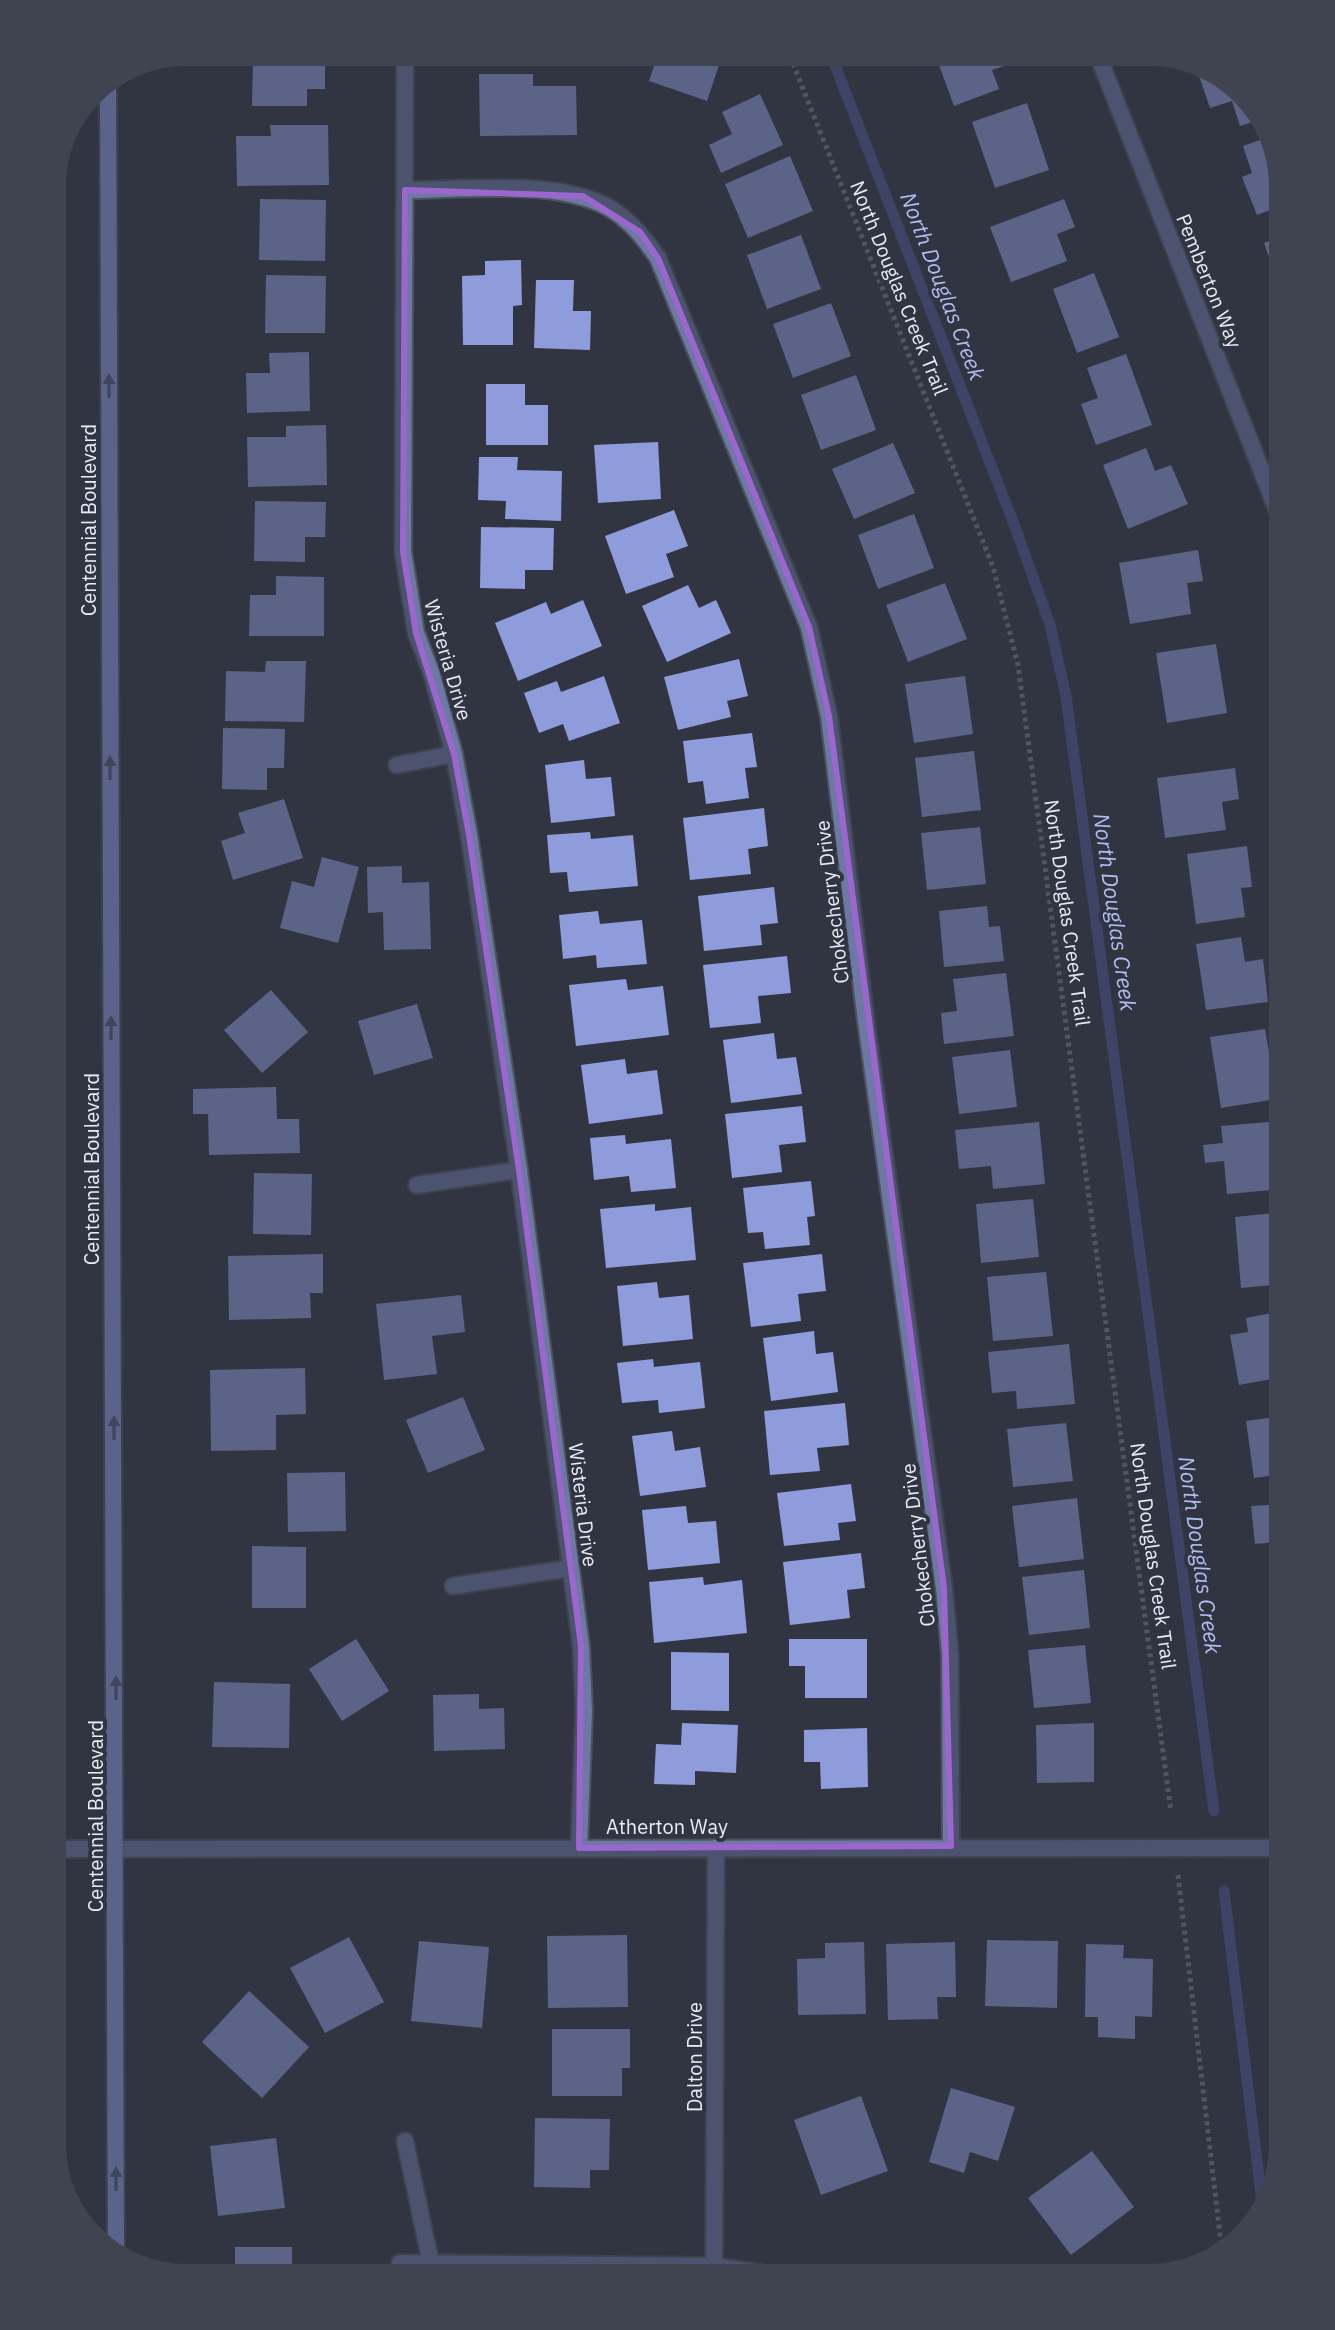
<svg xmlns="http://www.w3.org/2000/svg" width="1335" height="2330" font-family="'IBM Plex Sans',sans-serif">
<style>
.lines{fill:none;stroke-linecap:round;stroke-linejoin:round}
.stream{stroke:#4c5792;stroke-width:11}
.building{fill:#8e9cdc}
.minor-casing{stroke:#4e525e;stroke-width:20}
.secondary-casing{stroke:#4e525e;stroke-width:20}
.path{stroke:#787c87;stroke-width:5;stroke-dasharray:4 4;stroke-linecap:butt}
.minor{stroke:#6e78a5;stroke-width:16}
.secondary{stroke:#8d9ce3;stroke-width:16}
.oneway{fill:#51597a}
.marked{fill:none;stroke:#9c66cf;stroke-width:6;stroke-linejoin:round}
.labels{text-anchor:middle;stroke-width:8;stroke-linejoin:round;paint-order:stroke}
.street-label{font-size:20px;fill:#e9ecf4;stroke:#313542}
.water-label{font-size:22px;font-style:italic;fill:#b1bef2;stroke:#313542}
</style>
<rect width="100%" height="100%" fill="#313542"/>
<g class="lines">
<g class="stream">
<path d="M831,55L1017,532L1050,625L1066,696L1214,1811"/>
<path d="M1224,1891L1263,2211"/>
</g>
</g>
<g class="building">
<path d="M935,54H1006L1010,64L992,70L999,89L954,106Z"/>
<path d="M722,56L707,101L649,81L657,57Z"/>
<path d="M325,60V89H307V106H252L253,61Z"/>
<path d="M1204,68L1224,75L1262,119L1240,126L1232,101L1210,108L1197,70Z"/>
<path d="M479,74H533V86H576L577,135L480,136Z"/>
<path d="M760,94L783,145L721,173L709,145L732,134L722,112Z"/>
<path d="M1027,103L1049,170L995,188L972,122Z"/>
<path d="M270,125H328L329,185L237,186L236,136H271Z"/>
<path d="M1271,136L1283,186V205L1257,215L1242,177L1252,173L1243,146Z"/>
<path d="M790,156L813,211L748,238L725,184Z"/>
<path d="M260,199L326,200L325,261L259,260Z"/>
<path d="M1064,199L1075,227L1057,234L1067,261L1011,282L990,227Z"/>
<path d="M801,235L821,289L767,309L747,255Z"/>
<path d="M1283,236V276L1277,279L1264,243Z"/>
<path d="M521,260L522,305L513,306V345H463L462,276L485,275V261Z"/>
<path d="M1094,273L1119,337L1077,353L1053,289Z"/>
<path d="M266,275L326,276L325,333H265Z"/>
<path d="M536,280H574L573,311H591L590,350L534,348Z"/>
<path d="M831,303L851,356L793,378L773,324Z"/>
<path d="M309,352L310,411L247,413L246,373H270L269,353Z"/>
<path d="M1126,354L1152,425L1096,445L1081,404L1098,398L1087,368Z"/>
<path d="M856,375L876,430L821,450L801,395Z"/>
<path d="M486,384H525V405H548V445H486Z"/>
<path d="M326,425L327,485L248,487L247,437H286V426Z"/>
<path d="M658,442L661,499L598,503L594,445Z"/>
<path d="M893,443L915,493L854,519L832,469Z"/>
<path d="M1146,448L1155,471L1171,465L1188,504L1128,529L1103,465Z"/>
<path d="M479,457H518L517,470L562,471L561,521L505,519L506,501L478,500Z"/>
<path d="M255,501L326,502L325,537H305V562L254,561Z"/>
<path d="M674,510L688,546L666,554L674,577L626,594L605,536Z"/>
<path d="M914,514L934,568L878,589L858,535Z"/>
<path d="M481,527L554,528L553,570H525V589L480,588Z"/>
<path d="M1198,550L1203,581L1187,583L1191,614L1130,624L1119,563Z"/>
<path d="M276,576L324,577V636H249L250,595H276Z"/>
<path d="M945,583L967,639L908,662L886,605Z"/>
<path d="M688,585L699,608L716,600L731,633L667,662L642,606Z"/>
<path d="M583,600L602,646L518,681L495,623L546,602L551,614Z"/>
<path d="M1216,644L1227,713L1167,723L1156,653Z"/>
<path d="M739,659L748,696L727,701L731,717L678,730L664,677Z"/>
<path d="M266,661H306L304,722L225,721L226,671L265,672Z"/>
<path d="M604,676L620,723L569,741L563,724L539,733L524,693L557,681L561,692Z"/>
<path d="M965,676L973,734L914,743L905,684Z"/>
<path d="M223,728L285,729L284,768H267V790L222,789Z"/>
<path d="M752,733L757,767L745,768L749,798L706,804L703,781L688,783L683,741Z"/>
<path d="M974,751L981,810L922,817L915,758Z"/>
<path d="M584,760L586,779L611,777L615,816L551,823L545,765Z"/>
<path d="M1235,768L1239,799L1222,802L1226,830L1165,838L1157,778Z"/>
<path d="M284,799L303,858L233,880L221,841L245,833L238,813Z"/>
<path d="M764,808L768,846L748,849L751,874L690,880L683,818Z"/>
<path d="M980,827L986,884L927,890L921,833Z"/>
<path d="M590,832L591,839L633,835L638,886L569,892L567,872L550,873L547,835Z"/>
<path d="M1247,846L1252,887L1241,888L1245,917L1196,924L1187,854Z"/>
<path d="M322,857L359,867L338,943L280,928L292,881L314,887Z"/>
<path d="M402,866V883L429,882L431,949L384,950L383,912L368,913L367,867Z"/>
<path d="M774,887L778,923L760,925L762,945L704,951L698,896Z"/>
<path d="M987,906L989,927L1000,926L1004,961L944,967L939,911Z"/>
<path d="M598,911L600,924L642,920L647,964L597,968L596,955L563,959L559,915Z"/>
<path d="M1241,937L1245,962L1263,959L1268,1002L1206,1010L1196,944Z"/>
<path d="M787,956L791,993L758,996L761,1023L710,1028L703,965Z"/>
<path d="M1006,973L1014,1036L944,1044L941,1013L957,1011L953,979Z"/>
<path d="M626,979L628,990L663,986L669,1035L576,1046L569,985Z"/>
<path d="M271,990L308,1032L262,1073L224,1030Z"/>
<path d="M417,1004L433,1058L374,1075L358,1021Z"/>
<path d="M1265,1029L1277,1099L1221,1108L1210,1037Z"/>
<path d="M774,1033L777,1059L796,1057L802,1094L731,1103L723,1040Z"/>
<path d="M1010,1050L1017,1107L959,1114L952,1057Z"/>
<path d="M625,1059L627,1074L657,1070L663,1114L589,1124L581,1065Z"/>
<path d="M276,1087L277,1119H299L300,1153L209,1155L208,1114H193V1089Z"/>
<path d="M802,1106L806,1142L779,1145L782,1172L732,1178L725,1114Z"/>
<path d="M1039,1122L1045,1184L993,1189L991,1166L959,1169L955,1130Z"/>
<path d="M1269,1122L1271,1147L1283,1146V1189L1227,1194L1224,1161L1205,1163L1203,1145L1223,1143L1221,1126Z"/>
<path d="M625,1135L626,1144L671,1139L676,1188L631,1192L629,1176L594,1180L590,1138Z"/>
<path d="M254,1173L312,1174L311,1235L253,1234Z"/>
<path d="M811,1181L815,1216L807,1217L810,1245L765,1249L763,1232L748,1233L743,1188Z"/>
<path d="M1033,1199L1039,1257L981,1263L976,1204Z"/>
<path d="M655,1204V1211L691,1207L696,1260L606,1268L600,1209Z"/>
<path d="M1283,1212V1284L1241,1288L1235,1217Z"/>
<path d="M323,1254V1293H310L311,1318L229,1320L228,1256Z"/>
<path d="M822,1254L826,1291L798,1294L801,1321L751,1327L743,1263Z"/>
<path d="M1046,1272L1053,1336L993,1341L987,1277Z"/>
<path d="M657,1282L659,1298L689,1295L693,1339L623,1346L617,1286Z"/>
<path d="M461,1295L465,1332L432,1336L437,1374L384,1380L376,1304Z"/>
<path d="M1283,1311V1377L1239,1385L1230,1335L1248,1332L1246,1318Z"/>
<path d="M814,1331L816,1354L833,1352L838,1392L771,1401L763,1338Z"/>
<path d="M1069,1344L1075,1404L1017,1409L1016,1391L992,1393L988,1352Z"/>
<path d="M653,1359L654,1367L700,1362L705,1408L659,1413L658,1400L622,1403L617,1363Z"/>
<path d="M305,1368L306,1414L276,1415V1450L211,1451L210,1370Z"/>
<path d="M463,1397L485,1450L428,1473L406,1420Z"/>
<path d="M845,1403L849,1445L817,1448L820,1471L770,1475L764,1411Z"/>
<path d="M1283,1416V1474L1254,1478L1246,1421Z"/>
<path d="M1066,1423L1073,1481L1013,1487L1007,1429Z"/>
<path d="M672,1431L675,1451L700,1447L706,1487L640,1496L632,1436Z"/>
<path d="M345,1472L346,1531L288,1532L287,1473Z"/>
<path d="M851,1484L856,1521L838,1523L840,1540L784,1546L777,1493Z"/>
<path d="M1077,1498L1084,1559L1019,1567L1012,1506Z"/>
<path d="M1283,1504V1570H1278L1276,1542L1255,1544L1251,1506Z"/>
<path d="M686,1506L688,1523L716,1521L720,1563L648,1570L642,1510Z"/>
<path d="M252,1546L306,1547V1608H252Z"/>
<path d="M861,1553L865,1588L847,1590L850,1618L790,1625L783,1562Z"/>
<path d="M1084,1570L1090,1628L1029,1635L1022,1577Z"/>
<path d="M703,1577L704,1585L742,1580L747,1633L654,1643L649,1582Z"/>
<path d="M1283,1604V1663L1279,1664L1272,1605Z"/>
<path d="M356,1639L389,1691L342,1721L309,1669Z"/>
<path d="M789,1639H867V1698H805V1666H789Z"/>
<path d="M1085,1645L1091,1703L1034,1708L1028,1650Z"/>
<path d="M671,1652L729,1653V1711L671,1710Z"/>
<path d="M214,1682L290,1684L289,1748L212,1747Z"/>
<path d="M479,1694V1709L504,1708L505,1749L434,1751L433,1695Z"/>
<path d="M682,1723L738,1725L736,1773L695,1771V1785L654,1784L656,1744L681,1745Z"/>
<path d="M1094,1723V1782L1037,1783L1036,1725Z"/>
<path d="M867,1728L868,1787L821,1789L820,1762H804V1730Z"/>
<path d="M627,1935L628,2007L548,2008L547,1936Z"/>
<path d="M349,1937L384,2002L325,2033L290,1968Z"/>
<path d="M987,1940L1058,1941L1057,2008L985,2006Z"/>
<path d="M419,1941L489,1947L482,2028L411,2021Z"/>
<path d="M864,1942L866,2014L798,2015L797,1959L825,1958V1943Z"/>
<path d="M955,1942L956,1997H937L938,2019L888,2020L886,1944Z"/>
<path d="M1086,1944L1124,1945L1123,1958L1153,1959L1152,2017L1135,2016V2039L1098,2037V2017H1085Z"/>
<path d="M249,1991L309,2047L262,2098L202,2042Z"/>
<path d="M552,2029H630V2068H622V2096H552Z"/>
<path d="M951,2088L1015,2107L998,2161L970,2152L964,2173L929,2162Z"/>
<path d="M861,2096L888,2171L821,2195L794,2120Z"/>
<path d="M535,2118L610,2119L609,2170H590V2188L534,2187Z"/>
<path d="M276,2138L285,2208L218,2216L210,2146Z"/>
<path d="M1092,2151L1134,2207L1071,2255L1028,2198Z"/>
<rect x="235" y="2247" width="57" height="31"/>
<path d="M1126,2264L1132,2278H1089Z"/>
</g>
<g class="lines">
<g class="minor-casing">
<g id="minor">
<path d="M1097,53L1283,525"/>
<path d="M405,59L403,552L416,633L431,672L454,754L469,835L519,1170L581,1646L584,1711L579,1848"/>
<path d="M405,190C465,190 568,177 617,213C635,226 646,241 658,258L809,627L829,716L866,1021L944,1588L950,1654L951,1846"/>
<path d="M397,765L454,754"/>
<path d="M417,1185L519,1170"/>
<path d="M453,1586L571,1568"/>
<path d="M52,1849L1283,1848"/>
<path d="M405,2141L431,2264"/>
<path d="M714,2266L716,1848"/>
<path d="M399,2278L400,2263L714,2266L793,2278"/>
</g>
</g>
<g class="secondary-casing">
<path id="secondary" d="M108,80L116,2257"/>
</g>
<g class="path">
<path d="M790,56L993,567L1018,665L1171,1812"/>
<path d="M1178,1875L1222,2252"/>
</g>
<use href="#minor" class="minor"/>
<use href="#secondary" class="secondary"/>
</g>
<defs><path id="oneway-solid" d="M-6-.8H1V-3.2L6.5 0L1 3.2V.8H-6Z" transform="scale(2)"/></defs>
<g class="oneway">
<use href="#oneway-solid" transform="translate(109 386) rotate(-90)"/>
<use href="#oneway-solid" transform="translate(110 768) rotate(-90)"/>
<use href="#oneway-solid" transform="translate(111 1028) rotate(-90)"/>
<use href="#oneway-solid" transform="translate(114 1428) rotate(-90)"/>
<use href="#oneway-solid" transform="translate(116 1688) rotate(-90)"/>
<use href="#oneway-solid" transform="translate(116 2179) rotate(-90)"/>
</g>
<path d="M0 0H1335V2330H0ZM405,190L583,196L640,232L658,258L809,627L829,716L944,1588L951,1846L579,1848L581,1646L519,1170L469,835L454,754L416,633L403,552Z" fill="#313542" fill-opacity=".55" fill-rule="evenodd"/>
<path class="marked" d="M405,190L583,196L640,232L658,258L809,627L829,716L944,1588L951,1846L579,1848L581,1646L519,1170L469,835L454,754L416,633L403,552Z"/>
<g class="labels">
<g class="street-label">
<text transform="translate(1209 281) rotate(68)" y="7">Pemberton Way</text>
<text transform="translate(899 288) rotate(68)" y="7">North Douglas Creek Trail</text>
<text transform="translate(89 520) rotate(-90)" y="7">Centennial Boulevard</text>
<text transform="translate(448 660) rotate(74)" y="7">Wisteria Drive</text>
<text transform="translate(832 902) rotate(-97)" y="7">Chokecherry Drive</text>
<text transform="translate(1067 913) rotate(82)" y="7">North Douglas Creek Trail</text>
<text transform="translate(92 1169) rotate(-90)" y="7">Centennial Boulevard</text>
<text transform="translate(583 1505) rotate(83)" y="7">Wisteria Drive</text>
<text transform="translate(918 1545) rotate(-97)" y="7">Chokecherry Drive</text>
<text transform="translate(1153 1556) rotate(82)" y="7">North Douglas Creek Trail</text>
<text transform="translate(96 1816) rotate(-90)" y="7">Centennial Boulevard</text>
<text x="667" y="1834">Atherton Way</text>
<text transform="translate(695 2057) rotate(-90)" y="7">Dalton Drive</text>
</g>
<g class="water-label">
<text transform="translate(943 286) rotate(69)" y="8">North Douglas Creek</text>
<text transform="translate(1115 912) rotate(82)" y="8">North Douglas Creek</text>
<text transform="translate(1200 1555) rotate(82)" y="8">North Douglas Creek</text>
</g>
</g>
<path d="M0 0H1335V2330H0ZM186 66H1149A120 120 0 0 1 1269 186V2144A120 120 0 0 1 1149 2264H186A120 120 0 0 1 66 2144V186A120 120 0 0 1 186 66Z" fill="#404450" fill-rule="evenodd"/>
</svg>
